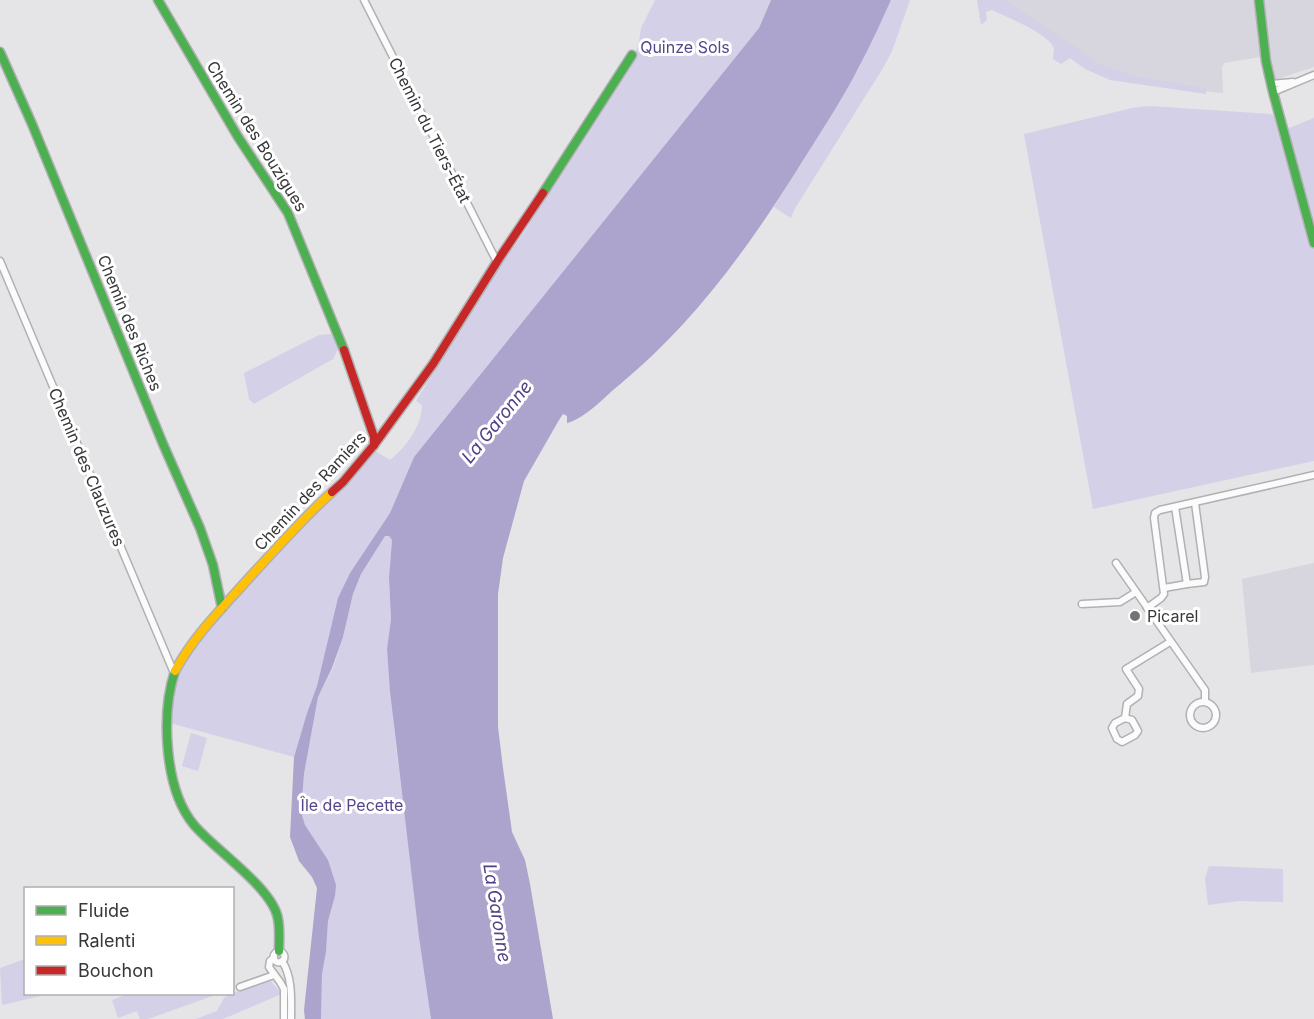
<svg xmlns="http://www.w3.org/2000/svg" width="1314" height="1019" font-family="Inter,sans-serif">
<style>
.built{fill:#d7d5dd}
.green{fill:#d4d0e8}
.water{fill:#aca4cc}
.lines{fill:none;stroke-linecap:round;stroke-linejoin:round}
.street-casing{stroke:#b1b0b2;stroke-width:9}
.fast-casing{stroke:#b1b0b2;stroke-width:11}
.slow-casing{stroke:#b1b0b2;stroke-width:11}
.jam-casing{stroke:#b1b0b2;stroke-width:11}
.street{stroke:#fbfbfb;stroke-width:6}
.fast{stroke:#4caf50;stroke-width:8}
.slow{stroke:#ffc107;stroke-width:8}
.jam{stroke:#c62828;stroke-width:8}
.poi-dot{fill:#747476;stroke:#fff;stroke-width:2}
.labels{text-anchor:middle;stroke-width:6;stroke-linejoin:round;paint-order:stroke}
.park-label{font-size:16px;fill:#57458b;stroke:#fff}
.street-label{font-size:16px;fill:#373739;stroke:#fff}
.poi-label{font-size:16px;fill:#373739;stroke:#fff;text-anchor:start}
.water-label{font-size:18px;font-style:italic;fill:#524086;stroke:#fff}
</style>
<rect width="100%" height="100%" fill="#e5e4e7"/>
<g class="built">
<path d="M981,0H1314V67L1265,83L1260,57L1224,63L1222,68L1223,93L1189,90L1100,74L1021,17Z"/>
<path d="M1314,563V665L1251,673L1242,579Z"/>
</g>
<g class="green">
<path d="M655,0H771L759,28L414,457L390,513L350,573L333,620L317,686L307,713L294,757L170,723L178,674L184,661L225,610L289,538L346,484L374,450L390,460C406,447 422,426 422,405L416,401L496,270L524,233L576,145L633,60L639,42L641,28Z"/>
<path d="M891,0H910L892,51L883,68L794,210L791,218L774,207L860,66Z"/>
<path d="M977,0H1005L1101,65L1137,77L1206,88V94L1110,80L1085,69L1070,58L1061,64L1053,59C1053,57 1054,50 1054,49C1051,34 1006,17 992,10L986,12L987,20L981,25Z"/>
<path d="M1149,106L1271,114L1289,128L1314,118V461L1093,509L1024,134L1132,108Z"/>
<path d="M333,334L338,349L333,359L254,404L249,399L244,373L319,335Z"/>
<path d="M385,536H389L392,539L389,578L391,619L387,649L396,746L431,1019H321L322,974L326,952L328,921L335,896L328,860L305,825L301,812L304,774L318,697L333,668L343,637L353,594L361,574Z"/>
<path d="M191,733L207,738L198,771L182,766Z"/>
<path d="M1209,866L1283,869V902L1239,901L1208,905L1205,878Z"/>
<path d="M25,959L26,994H40V996L2,1005L0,968Z"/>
<path d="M269,979L282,994L223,1019H196L217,1011L224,998L228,995Z"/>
<path d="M129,994H218L148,1019H140L137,1011L118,1018L112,1000Z"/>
</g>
<path class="water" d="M771,0H891C881,22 871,44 860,65C841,102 818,136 797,170C746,251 692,325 618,386C603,398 586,418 567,423V416L563,414L559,420L524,481L503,558L498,594V727L503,768L512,832L525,860L530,884L553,1019H431L419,937L390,691L387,649L391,619L389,578L392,540L389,536H385L361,574L353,594L343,637L332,668L318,697L304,774L301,812L305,825L328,860L336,885L335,896L328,921L326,952L322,974L321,1019H305L304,1010L317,888L312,877L299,861L290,837L294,757L307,713L317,686L338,598L350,573L390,513L414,457L759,28Z"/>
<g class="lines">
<g class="street-casing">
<g id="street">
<path d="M364,0L496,260"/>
<path d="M1271,84L1293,82"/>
<path d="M1273,92L1314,75"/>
<path d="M0,261L174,673"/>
<path d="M1175,507L1187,584L1204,582L1205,577L1195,503"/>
<path d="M1116,563L1205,690V701"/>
<path d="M1164,588L1187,584"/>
<path d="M1082,604L1120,602L1136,592"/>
<path d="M1147,608L1161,598L1164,594L1154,518L1155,513L1160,510L1314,475"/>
<circle cx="1203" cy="715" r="13"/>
<path d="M1125,718L1115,723L1112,728L1117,739L1122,742L1135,735L1138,731L1132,720L1125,718L1127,704L1138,696L1139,689L1126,669L1170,642"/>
<circle cx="279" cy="957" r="5.5"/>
<path d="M274,958L270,961L269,967L280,982L284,989V1019"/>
<path d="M282,961C293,978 291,1000 291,1019"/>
<path d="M240,987L274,975"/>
</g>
</g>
<g class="fast-casing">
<g id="fast">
<path d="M158,0L238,137L288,213L344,350"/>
<path d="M1259,0L1266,61L1273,92L1314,243"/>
<path d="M0,52L32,124L163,444L200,528L213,565L222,608"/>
<path d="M543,193L632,55"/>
<path d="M175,671C161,714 164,789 194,825C215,850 273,888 278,919C280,929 279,941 279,951"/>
</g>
</g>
<g class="slow-casing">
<path id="slow" d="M175,671C193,637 223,607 249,578C276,549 302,519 332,492"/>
</g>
<g class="jam-casing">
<g id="jam">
<path d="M344,350L374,437V445"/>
<path d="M332,492L343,482L374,445L433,364L500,257L543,193"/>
</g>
</g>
<use href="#street" class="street"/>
<use href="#fast" class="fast"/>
<use href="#slow" class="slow"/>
<use href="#jam" class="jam"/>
</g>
<circle class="poi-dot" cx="1135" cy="616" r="6"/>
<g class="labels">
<g class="park-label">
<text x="685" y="53">Quinze Sols</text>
<text x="352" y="811">Île de Pecette</text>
</g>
<g class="street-label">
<text transform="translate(430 130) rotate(63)" y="6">Chemin du Tiers-État</text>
<text transform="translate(257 136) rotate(58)" y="6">Chemin des Bouzigues</text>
<text transform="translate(130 323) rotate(68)" y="6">Chemin des Riches</text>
<text transform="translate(87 467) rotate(67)" y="6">Chemin des Clauzures</text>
<text transform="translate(310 491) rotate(-47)" y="6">Chemin des Ramiers</text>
</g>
<g class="poi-label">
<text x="1147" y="622">Picarel</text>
</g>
<g class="water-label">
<text transform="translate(497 422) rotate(-51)" y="6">La Garonne</text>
<text transform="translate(497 913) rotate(81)" y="6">La Garonne</text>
</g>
</g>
<rect x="24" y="887" width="210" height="108" fill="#ffffff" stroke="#afafb0" stroke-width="1.5"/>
<rect x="36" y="906" width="30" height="9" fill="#4caf50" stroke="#afafb0" stroke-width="1.5"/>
<text x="78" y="917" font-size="18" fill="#373739">Fluide</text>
<rect x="36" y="936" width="30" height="9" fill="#ffc107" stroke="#afafb0" stroke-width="1.5"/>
<text x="78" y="947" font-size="18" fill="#373739">Ralenti</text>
<rect x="36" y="966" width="30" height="9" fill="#c62828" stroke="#afafb0" stroke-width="1.5"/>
<text x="78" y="977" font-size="18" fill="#373739">Bouchon</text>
</svg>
